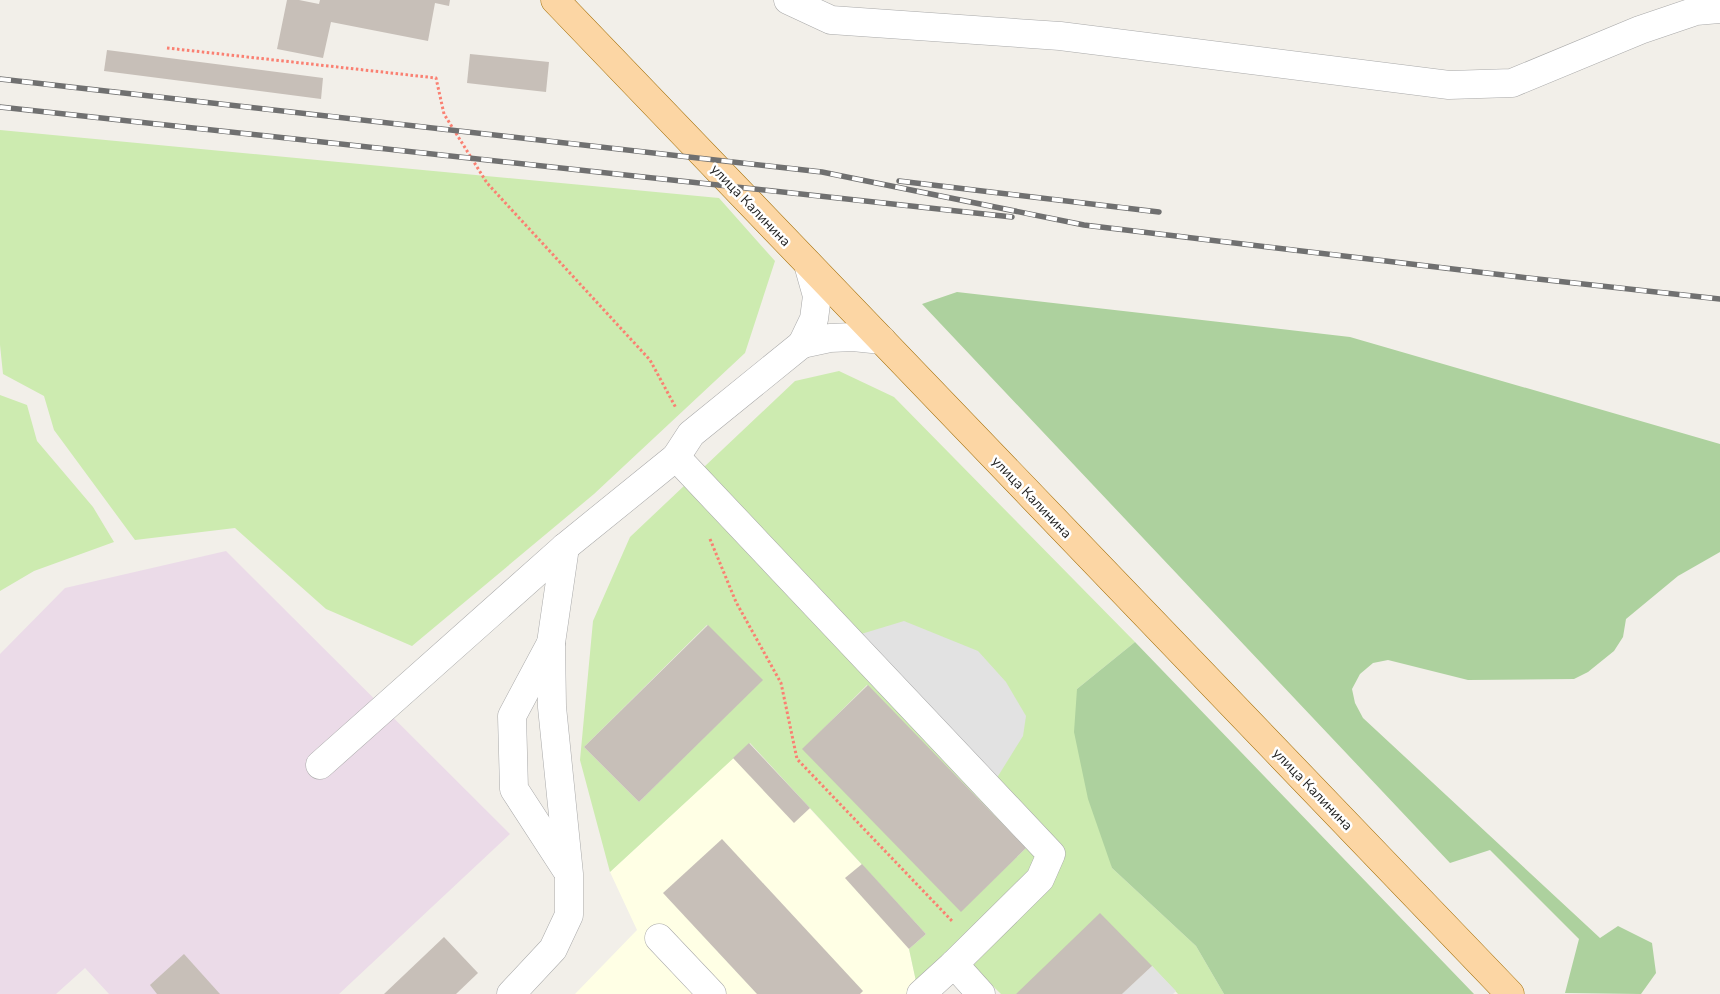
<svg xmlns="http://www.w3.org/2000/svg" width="1720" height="994" font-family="'Nunito Sans',sans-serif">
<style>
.industrial{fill:#ebdbe8}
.education{fill:#ffffe5}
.grass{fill:#cdebb0;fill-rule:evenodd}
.forest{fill:#add19e}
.parking{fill:#e2e2e2}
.building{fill:#c7bfb8}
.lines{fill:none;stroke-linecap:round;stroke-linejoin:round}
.minor-casing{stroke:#a9a9a9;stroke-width:29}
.major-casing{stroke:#a06b00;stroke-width:29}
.path{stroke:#fa8072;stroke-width:3;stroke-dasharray:2.5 2.5;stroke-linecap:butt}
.minor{stroke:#fff;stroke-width:28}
.major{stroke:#fcd6a4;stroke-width:28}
.rail-casing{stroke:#707070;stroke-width:5.5}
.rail{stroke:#fff;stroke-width:4;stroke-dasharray:11;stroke-linecap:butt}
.labels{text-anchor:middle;stroke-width:5;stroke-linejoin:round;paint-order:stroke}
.street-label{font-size:14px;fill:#222;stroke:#fff}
</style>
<rect width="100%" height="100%" fill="#f2efe9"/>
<path class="industrial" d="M226,551L510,834L339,994H109L85,968L56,994H0V654L65,588Z"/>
<path class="education" d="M749,743L926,934L909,949L917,986L909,994H575L637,930L610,872Z"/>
<g class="grass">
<path d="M0,130L719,198L775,261L745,353L594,494L412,646L326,609L235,528L135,540L54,430L44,396L3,374L0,345Z"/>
<path d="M839,371L894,397L1135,642L1077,689L1112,868L1196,946L1224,994H1178L1152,966L1016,994H1001L956,950L917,986L909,949L926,934L750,743L610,872L580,760L593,621L630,537L795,381ZM707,625L762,680L639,802L584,747ZM867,685L1026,848L961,911L803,749Z"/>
<path d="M0,395L27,405L37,441L93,507L114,542L34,571L0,591Z"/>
</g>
<g class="forest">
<path d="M957,292L1350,337L1720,444V552L1678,576L1626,619L1623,637L1614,651L1588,672L1574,679L1468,680L1388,660L1373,663L1360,674L1352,689L1355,703L1363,718L1600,938L1618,926L1652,943L1656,973L1641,994L1565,993L1579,939L1490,850L1450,863L922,304Z"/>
<path d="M1135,642L1474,994H1224L1196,946L1112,868L1088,799L1074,732L1077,689Z"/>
</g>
<g class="parking">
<path d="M904,621L978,651L1006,682L1026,716L1023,736L990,789L848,638Z"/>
<path d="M1152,966L1176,991L1173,994H1122Z"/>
</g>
<g class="building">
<path d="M287,0H299L319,4L320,0H450L449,6L435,3L428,41L331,22L323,58L277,49Z"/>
<path d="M107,50L323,78L321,99L104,71Z"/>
<path d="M470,54L549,62L546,92L467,83Z"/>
<path d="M708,625L763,680L639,802L584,747Z"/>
<path d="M868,685L1026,848L961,912L802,749Z"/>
<path d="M749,743L810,808L794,823L733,758Z"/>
<path d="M722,839L863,991L860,994H757L663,893Z"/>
<path d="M862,864L926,934L909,949L845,878Z"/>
<path d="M1100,913L1152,966L1122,994H1016Z"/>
<path d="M444,937L478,973L456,994H384Z"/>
<path d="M184,954L220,994H157L150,985Z"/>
</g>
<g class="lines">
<g class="minor-casing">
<g id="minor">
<path d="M788,0L831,20L1060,36L1449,85L1512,83L1640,30L1696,11L1720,9"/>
<path d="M808,264L817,296L814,319L802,344L830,338L853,337L882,340"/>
<path d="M676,457L1051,854L1040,879L954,964L921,994"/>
<path d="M565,547L551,643L512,716L514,789L566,869"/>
<path d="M320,765L565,547L676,457L691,434L802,344"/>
<path d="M659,938L712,994"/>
<path d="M954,964L981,994"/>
<path d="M511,994L553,949L569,915V874L552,707L551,643"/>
</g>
</g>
<g class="major-casing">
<path id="major" d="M555,0L1510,994"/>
</g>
<g class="path">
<path d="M167,48L436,78L444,114L487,183L650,360L676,408"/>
<path d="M710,539L736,602L781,683L797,759L953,922"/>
</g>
<use href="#minor" class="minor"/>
<use href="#major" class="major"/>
<g class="rail-casing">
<g id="rail">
<path d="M0,79L822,172L1084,225L1520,277L1720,299"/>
<path d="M0,107L1012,217"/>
<path d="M899,181L1159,212"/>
</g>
</g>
<use href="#rail" class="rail"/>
</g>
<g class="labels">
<g class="street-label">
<text transform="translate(751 205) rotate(46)" y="5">улица Калинина</text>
<text transform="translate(1032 497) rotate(46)" y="5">улица Калинина</text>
<text transform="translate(1313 789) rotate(46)" y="5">улица Калинина</text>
</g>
</g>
</svg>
